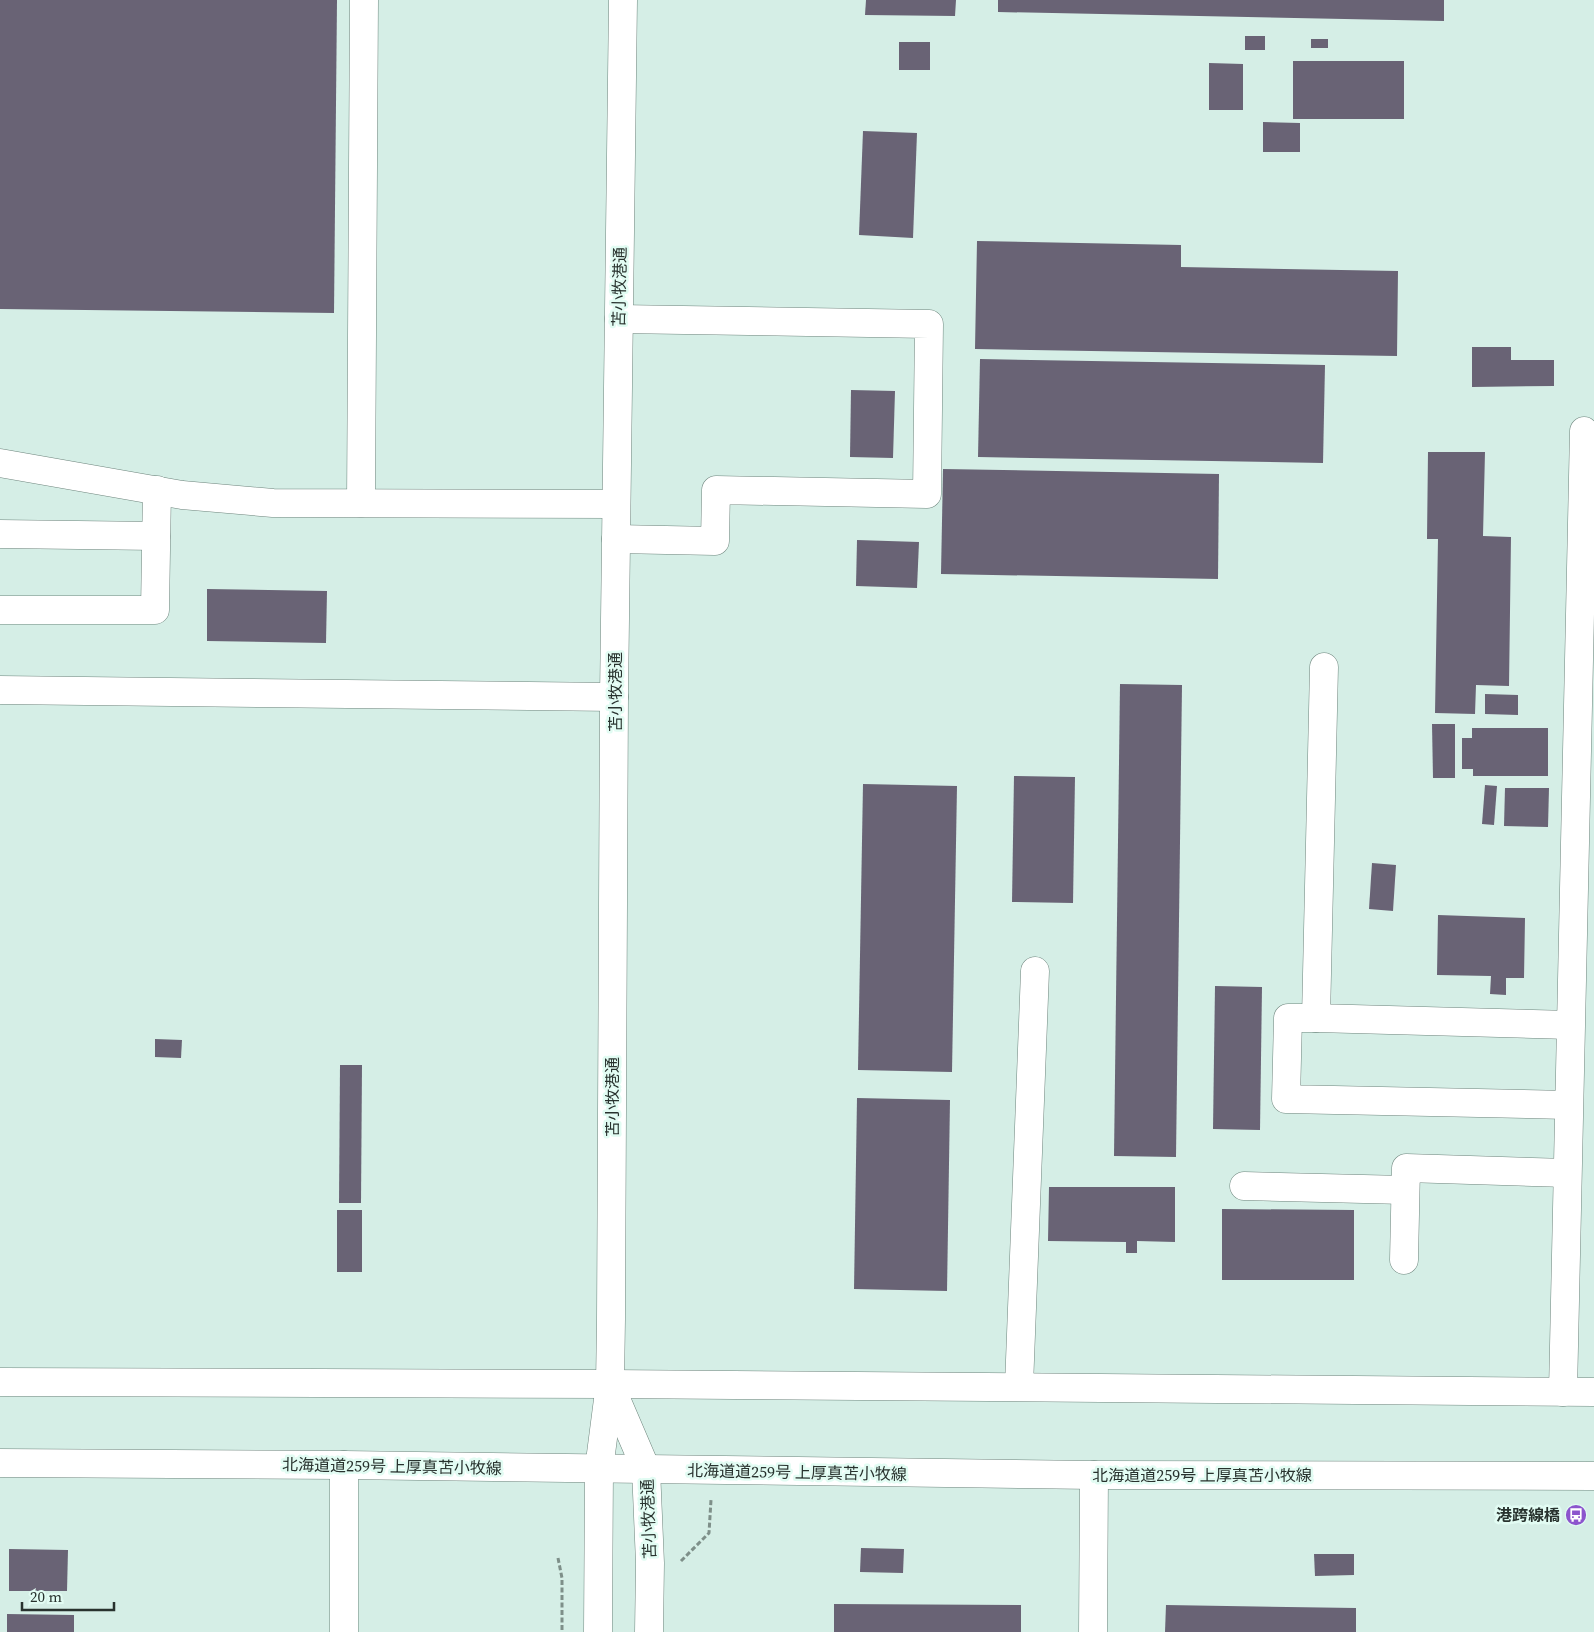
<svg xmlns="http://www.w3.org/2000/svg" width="1594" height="1632" font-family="'Source Serif 4','Noto Sans JP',serif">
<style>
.building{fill:#696375}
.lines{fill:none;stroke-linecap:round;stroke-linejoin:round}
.minor-casing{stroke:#6e857d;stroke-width:29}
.major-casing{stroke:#6e857d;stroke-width:29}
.path{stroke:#7e8f89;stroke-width:3;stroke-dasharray:5 2.5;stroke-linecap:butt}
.minor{stroke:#fff;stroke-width:28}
.major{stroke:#fff;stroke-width:28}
.labels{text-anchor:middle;stroke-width:5;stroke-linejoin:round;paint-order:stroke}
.street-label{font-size:16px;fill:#28322e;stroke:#e2fcf3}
.poi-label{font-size:16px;font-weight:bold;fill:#28322e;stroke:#e2fcf3;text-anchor:end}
</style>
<rect width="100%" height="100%" fill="#d5eee6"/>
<g class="building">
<path d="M0,0H337L334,313L0,309Z"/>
<path d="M866,0H956L955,16L865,15Z"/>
<path d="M998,0H1444V21L998,12Z"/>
<rect x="1245" y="36" width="20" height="14"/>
<rect x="1311" y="39" width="17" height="9"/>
<rect x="899" y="42" width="31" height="28"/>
<rect x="1293" y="61" width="111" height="58"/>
<path d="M1209,63L1243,64V110H1209Z"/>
<path d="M1263,122L1300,123V152H1263Z"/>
<path d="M863,131L917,133L913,238L859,235Z"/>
<path d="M977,241L1181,245V267L1398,271L1397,356L975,349Z"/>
<path d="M1472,347H1511V360H1554V386L1472,387Z"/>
<path d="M980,359L1325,365L1323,463L978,457Z"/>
<path d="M851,390L895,391L893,458L850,457Z"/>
<path d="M1428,452H1485L1483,536L1511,537L1509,686L1476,685L1475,714L1435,713L1438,539H1427Z"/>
<path d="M943,469L1219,474L1218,579L941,574Z"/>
<path d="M857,540L919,542L917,588L856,586Z"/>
<path d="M207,589L327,591L326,643L207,641Z"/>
<path d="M1120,684L1182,685L1176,1157L1114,1156Z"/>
<path d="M1485,694L1518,695V715L1485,714Z"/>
<path d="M1432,724H1455V778H1433Z"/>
<path d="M1472,728H1548V776H1473V769H1462V738H1472Z"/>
<path d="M1014,776L1075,777L1073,903L1012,902Z"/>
<path d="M863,784L957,786L952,1072L858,1070Z"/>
<path d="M1485,785L1497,786L1494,825L1482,824Z"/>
<path d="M1505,788H1549L1548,827L1504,826Z"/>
<path d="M1372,863L1396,865L1393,911L1369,909Z"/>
<path d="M1438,915L1525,918L1524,978H1506V995L1490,994L1491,976L1437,975Z"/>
<path d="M1215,986L1262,987L1260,1130L1213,1129Z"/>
<path d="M155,1039L182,1040L181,1058L155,1057Z"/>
<path d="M340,1065H362L361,1203H339Z"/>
<path d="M857,1098L950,1100L947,1291L854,1289Z"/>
<path d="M1049,1187H1175V1242L1137,1241V1253H1126V1242L1048,1241Z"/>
<path d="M1222,1209L1354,1210V1280H1222Z"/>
<rect x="337" y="1210" width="25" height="62"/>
<path d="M861,1548L904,1549L903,1573L860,1572Z"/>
<path d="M9,1549L68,1550L67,1591H9Z"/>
<path d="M1314,1554H1354V1575L1315,1576Z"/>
<path d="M834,1604L1021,1605V1632H834Z"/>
<path d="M1166,1605L1356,1608V1632H1165Z"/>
<path d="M7,1614L74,1615V1632H7Z"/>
</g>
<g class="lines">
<g class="minor-casing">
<g id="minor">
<path d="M0,463L182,495L273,503L616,504"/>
<path d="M361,503L364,0"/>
<path d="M0,534L156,536"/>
<path d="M616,539L715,541L716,490L927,494L929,324L619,319"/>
<path d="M0,610H155L157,490"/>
<path d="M1324,667L1316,1018L1570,1025"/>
<path d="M0,690L614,697"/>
<path d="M1316,1018H1288L1286,1099L1568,1105"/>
<path d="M1244,1186L1405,1190"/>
<path d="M1404,1260L1406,1168L1567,1173"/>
<path d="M610,1385L646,1469L650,1563L649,1632"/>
<path d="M1019,1386L1035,971"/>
<path d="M1563,1392L1584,431"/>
<path d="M344,1465V1632"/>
<path d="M598,1632L599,1469L610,1384L611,1319L614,697L623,0"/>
<path d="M1093,1632L1094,1475"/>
</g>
</g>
<g class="major-casing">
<g id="major">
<path d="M0,1382L610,1384L1594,1392"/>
<path d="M0,1463L344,1465L1094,1475L1594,1476"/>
</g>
</g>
<g class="path">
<path d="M558,1558L562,1578V1632"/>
<path d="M681,1561L709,1533L711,1500"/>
</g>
<use href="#minor" class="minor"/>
<use href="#major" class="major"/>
</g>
<defs>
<g id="bus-disc" transform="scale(1.125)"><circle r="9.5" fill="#8c55cd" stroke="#e2fcf3"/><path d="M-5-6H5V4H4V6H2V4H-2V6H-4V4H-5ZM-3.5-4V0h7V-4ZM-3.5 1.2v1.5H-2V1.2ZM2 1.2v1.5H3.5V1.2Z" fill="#fff"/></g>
</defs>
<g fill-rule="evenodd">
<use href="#bus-disc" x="1576" y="1515"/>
</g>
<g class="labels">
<g class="street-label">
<text transform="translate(619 287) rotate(-89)" y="6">苫小牧港通</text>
<text transform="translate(615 692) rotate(-90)" y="6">苫小牧港通</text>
<text transform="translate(612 1097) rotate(-90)" y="6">苫小牧港通</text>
<text transform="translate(392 1466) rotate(1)" y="6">北海道道259号 上厚真苫小牧線</text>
<text transform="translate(797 1472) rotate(1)" y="6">北海道道259号 上厚真苫小牧線</text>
<text x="1202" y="1481">北海道道259号 上厚真苫小牧線</text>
<text transform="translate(648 1519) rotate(-92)" y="6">苫小牧港通</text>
</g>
<g class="poi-label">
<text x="1560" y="1521">港跨線橋</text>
</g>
</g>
<path d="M22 1602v8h92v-8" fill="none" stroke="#28322e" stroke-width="2.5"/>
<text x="30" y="1602" font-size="15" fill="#28322e" stroke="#e2fcf3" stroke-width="4" paint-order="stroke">20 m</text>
</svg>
